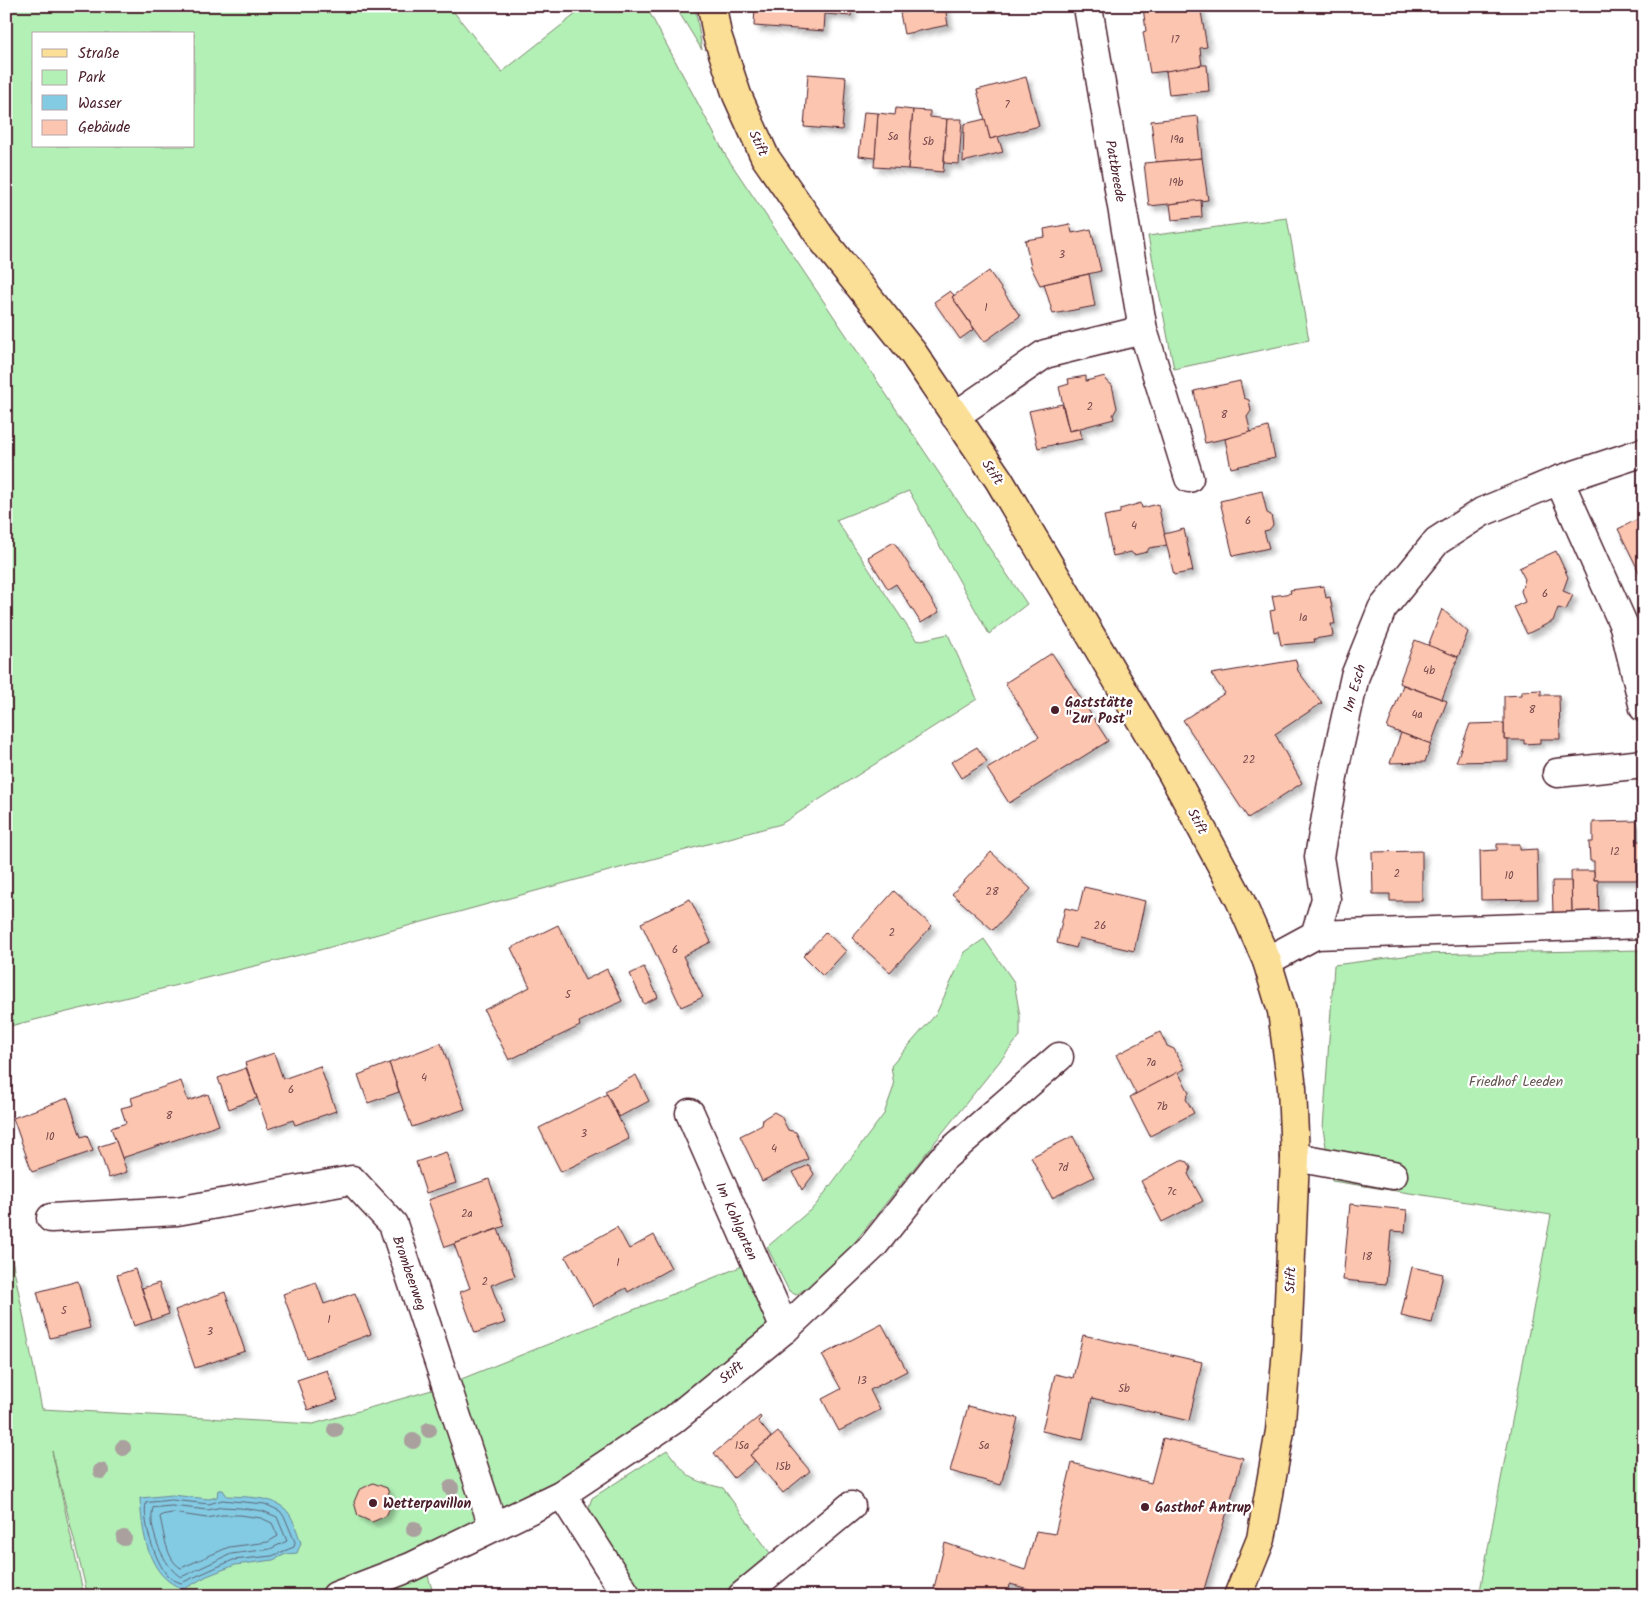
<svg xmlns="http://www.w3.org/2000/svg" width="1650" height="1602" font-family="Kalam,sans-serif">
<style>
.green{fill:#b3f0b6;stroke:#7e8870;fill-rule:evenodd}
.water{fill:#82cbe3;stroke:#6c8699}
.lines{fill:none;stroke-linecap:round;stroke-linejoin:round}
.shore{stroke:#606475;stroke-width:1}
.building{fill:#fcc5b0;stroke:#4a1f2b;filter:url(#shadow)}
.minor-casing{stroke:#4a1f2b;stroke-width:31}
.major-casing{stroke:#4a1f2b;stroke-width:31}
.minor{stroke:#fff;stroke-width:28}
.major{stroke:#fbdf96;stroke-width:28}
.tree{fill:#aaa09e}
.poi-dot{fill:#4a1f2b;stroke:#fff;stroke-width:2}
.labels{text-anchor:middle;stroke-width:4.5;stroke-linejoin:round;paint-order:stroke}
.number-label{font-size:11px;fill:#76484c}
.street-label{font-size:14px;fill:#4a1f2b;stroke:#fff}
.poi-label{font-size:14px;font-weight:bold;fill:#4a1f2b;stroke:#fff;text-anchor:start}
.park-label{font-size:14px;fill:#64534e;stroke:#fff}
</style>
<defs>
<filter id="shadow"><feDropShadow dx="4.5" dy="4.5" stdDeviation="2.5" flood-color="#0004"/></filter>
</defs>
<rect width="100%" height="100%" fill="#fff"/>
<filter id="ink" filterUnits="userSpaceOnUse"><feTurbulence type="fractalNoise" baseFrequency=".02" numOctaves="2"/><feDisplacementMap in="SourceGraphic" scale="10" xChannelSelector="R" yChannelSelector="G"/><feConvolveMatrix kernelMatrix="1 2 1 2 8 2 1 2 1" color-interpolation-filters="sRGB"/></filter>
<g filter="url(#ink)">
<g class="green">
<path d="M6,6H449L502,72L586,6H646L726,156L1027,604L989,634L909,491L836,520L917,641L948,634L977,699L781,824L316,951L6,1027ZM34,34H194V146H34Z"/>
<path d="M675,6H695L702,50Z"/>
<path d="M1287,218L1309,340L1174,369L1148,236Z"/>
<path d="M984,939L1014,982L1020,1016V1036L850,1248L811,1285L796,1295L789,1291L767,1247L815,1206L884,1114L894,1086L891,1066L936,1014L965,952Z"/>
<path d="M1644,950V1596H1479L1551,1215L1332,1181L1323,1129L1334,965L1419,954Z"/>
<path d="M6,1229L42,1409L313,1424L439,1388L745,1265L771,1325L667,1413L554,1483L420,1549L434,1596H88L52,1451L84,1596H6Z"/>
<path d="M667,1450C688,1477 689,1480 723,1488L770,1553L759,1568L725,1596H641L587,1512L592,1498Z"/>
</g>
<path class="water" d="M218,1490H223L227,1496C244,1497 269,1496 284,1508C293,1515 297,1532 301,1543L297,1553L286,1554L273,1560L235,1565L207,1576L184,1589C147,1578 142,1531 140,1498L172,1495L209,1499L217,1497Z"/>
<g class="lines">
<g class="shore">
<path d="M172,1500L209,1504L222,1500L265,1504L280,1511L285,1518L295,1542L294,1547L272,1556L233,1560L181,1583C176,1581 170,1579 167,1575C155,1560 142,1522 146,1503Z"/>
<path d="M172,1506L208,1510L222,1507L240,1508L263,1511L277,1517L287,1541L270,1549L231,1554L181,1577C164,1568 147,1527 153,1508Z"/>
<path d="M173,1513L207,1518L222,1515H240L261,1518L272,1523L278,1536L268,1542L229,1547L181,1568C166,1560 164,1533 160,1517L162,1515Z"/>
</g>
</g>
<g class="building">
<path d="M755,6H852L851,16L825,14L824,31L754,26Z"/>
<path d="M945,6L948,25L904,34L900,13Z"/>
<path d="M1153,6H1200L1207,47L1200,48L1202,67L1150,73L1143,32L1146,31L1143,7Z"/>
<path d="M1202,65H1207L1209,91L1169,95L1166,71Z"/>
<path d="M808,74L846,77L842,130L804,127Z"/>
<path d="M1026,77L1039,126L990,139L977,90Z"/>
<path d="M896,108L913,110L908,169L874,167L878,113L895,115Z"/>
<path d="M913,110L930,111V117L947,119L943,172L908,169Z"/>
<path d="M864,112L878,113L875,158L859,156Z"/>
<path d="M1198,116L1202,158L1156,162L1151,121Z"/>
<path d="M947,119H962L959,164L944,163Z"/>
<path d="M985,119L990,139L998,137L1003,152L963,162L964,124Z"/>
<path d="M1202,158L1208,200L1149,206L1144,163Z"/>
<path d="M1201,200L1202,217L1172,220L1170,204Z"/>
<path d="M1070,224L1072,233L1091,229L1101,271L1040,285L1031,267L1025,240L1045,237L1044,229Z"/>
<path d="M989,271L1020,316L984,342L952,297Z"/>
<path d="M1089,274L1095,306L1053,314L1044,284Z"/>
<path d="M950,291L954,295L952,297L974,329L960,339L934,302Z"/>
<path d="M1086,376V381L1105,376L1106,381L1112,385L1117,408L1113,415L1114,419L1069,431L1059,387L1069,384L1068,379Z"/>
<path d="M1240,381L1244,398L1249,400L1251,411L1247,417L1251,433L1205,443L1194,391Z"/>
<path d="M1062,404L1069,431L1080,429L1082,439L1038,448L1029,411Z"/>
<path d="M1268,427L1275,458L1231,468L1225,439Z"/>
<path d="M1262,491L1267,513L1271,515L1273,525L1269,530L1264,531L1269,548L1233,556L1220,501Z"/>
<path d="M1141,503L1142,508L1158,504L1167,545L1149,548L1147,552L1134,555L1131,552L1113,556L1104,516L1120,513V509Z"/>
<path d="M1644,516V582L1618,529Z"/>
<path d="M1184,529L1193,571L1174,575L1164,534Z"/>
<path d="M894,542L939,612L921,623L896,584L888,589L868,557Z"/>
<path d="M1556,551L1568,577L1563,591L1573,595L1566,610L1558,608L1553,621L1527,634L1514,607L1525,602L1521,591L1525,579L1519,568Z"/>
<path d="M1324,586L1326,598L1330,597L1335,624H1331L1333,636L1314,639L1315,642L1281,645L1278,631L1274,632L1270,611L1275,610L1272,596L1291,593L1290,590Z"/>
<path d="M1442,609L1468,632L1458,657L1428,646Z"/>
<path d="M1415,640L1458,657L1442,699L1399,683Z"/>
<path d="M1052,653L1108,741L1009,803L987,769L1039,737L1005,683Z"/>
<path d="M1296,660L1298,671L1322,703L1275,734L1302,783L1248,818L1183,720L1225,693L1211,674Z"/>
<path d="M1403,685L1447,701L1431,744L1387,728Z"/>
<path d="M1541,690V695H1559L1560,739H1540V743L1524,744V740H1504V696L1522,695V691Z"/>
<path d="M1504,723V740H1508V761L1456,762L1470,724Z"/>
<path d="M1401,733L1431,744L1425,762L1390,763Z"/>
<path d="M977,747L987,762L961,778L951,762Z"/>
<path d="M1637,821V841H1641L1642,860H1638V880H1594V861H1590L1589,842H1593V822Z"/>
<path d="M1497,844H1520V850L1537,849L1538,899L1481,900L1480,851L1497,850Z"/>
<path d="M1422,851V901H1390V894H1373L1372,852Z"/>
<path d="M991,852L1031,889L993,930L952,894Z"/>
<path d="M1571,871H1594V880H1598L1599,913H1572Z"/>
<path d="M1552,881H1571L1572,913H1553Z"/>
<path d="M1084,887L1145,901L1134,951L1079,938L1076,948L1057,943L1065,908L1078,911Z"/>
<path d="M894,891L932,926L890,972L852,938Z"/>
<path d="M690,899L711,942L683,956L703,997L681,1007L641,923Z"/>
<path d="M558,925L585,980L607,969L622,1001L579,1022L580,1026L509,1060L484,1010L530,987L511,948Z"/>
<path d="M826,932L846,951L823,976L803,956Z"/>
<path d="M644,967L658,997L644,1004L630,974Z"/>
<path d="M1160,1032L1167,1046L1174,1049L1185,1069L1136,1094L1116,1055Z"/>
<path d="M441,1043L465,1109L412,1127L389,1063Z"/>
<path d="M274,1053L283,1079L320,1066L336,1111L295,1125L293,1120L268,1129L245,1063Z"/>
<path d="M389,1063L399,1092L368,1103L358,1075Z"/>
<path d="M246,1068L257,1098L229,1109L218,1078Z"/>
<path d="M1178,1072L1189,1092L1186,1099L1194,1113L1150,1136L1130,1097Z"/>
<path d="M636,1075L649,1101L619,1117L605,1091Z"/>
<path d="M181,1081L188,1101L208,1094L219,1125L122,1158L111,1128L126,1123L121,1108L133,1105L131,1098Z"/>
<path d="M607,1094L629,1139L561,1172L539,1128Z"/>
<path d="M68,1098L81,1137L87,1135L93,1151L32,1172L13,1118Z"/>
<path d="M774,1112L781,1116L788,1130L796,1132L808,1159L762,1181L740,1136L762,1125L763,1119Z"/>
<path d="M1073,1136L1094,1177L1052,1198L1031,1157Z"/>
<path d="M116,1141L127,1172L109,1178L98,1147Z"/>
<path d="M446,1152L456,1183L426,1193L416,1162Z"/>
<path d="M1181,1160L1188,1162L1191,1168L1188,1174L1203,1201L1162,1222L1141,1181Z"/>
<path d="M809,1165L814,1174L802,1190L793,1172Z"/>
<path d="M489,1179L505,1226L445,1247L428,1200Z"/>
<path d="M1350,1204L1407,1210L1405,1232L1391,1231L1386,1284L1343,1280Z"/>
<path d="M617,1227L629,1249L654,1235L671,1268L628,1292L626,1288L593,1306L565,1256Z"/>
<path d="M498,1229L515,1276L491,1285L505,1323L475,1333L460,1292L470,1288L454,1244Z"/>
<path d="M1412,1267L1443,1274L1432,1323L1401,1316Z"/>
<path d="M135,1269L152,1320L134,1326L117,1275Z"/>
<path d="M78,1281L90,1328L50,1338L37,1292Z"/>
<path d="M316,1282L324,1304L355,1293L371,1334L306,1358L283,1294Z"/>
<path d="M159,1283L169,1314L152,1320L142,1288Z"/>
<path d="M225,1292L245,1351L195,1368L175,1310Z"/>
<path d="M882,1324L907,1371L870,1390L880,1410L839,1431L822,1399L841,1389L822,1355Z"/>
<path d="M1083,1335L1202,1362L1189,1421L1092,1398L1083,1440L1042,1431L1055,1374L1073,1378Z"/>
<path d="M327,1370L338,1400L308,1410L297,1380Z"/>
<path d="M968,1406L1018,1418L1001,1485L950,1471Z"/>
<path d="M760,1416L761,1418L758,1421L771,1437L750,1455L755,1461L734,1478L714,1453Z"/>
<path d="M778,1432L810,1471L783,1493L750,1455Z"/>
<path d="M1163,1438L1243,1458L1202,1596H1055L1010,1584L1008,1596H958L934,1588L945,1543L1025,1570L1036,1531L1055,1534L1072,1463L1151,1483Z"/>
<path d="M373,1483L387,1488L392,1503L386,1516L372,1522L358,1516L354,1502L359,1490Z"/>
</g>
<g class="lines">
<g class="minor-casing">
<g id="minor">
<path d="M1143,330L1189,478"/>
<path d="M955,416L1045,354L1143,330L1089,13"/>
<path d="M1559,480L1624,626L1644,708"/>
<path d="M1557,773L1644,764"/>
<path d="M1315,935L1644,924"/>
<path d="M1267,961L1315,935L1326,899L1319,857L1335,766L1355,676L1382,609L1437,541L1482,512L1559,480L1644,452"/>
<path d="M690,1113L785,1329"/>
<path d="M1295,1157L1393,1175"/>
<path d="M51,1218L177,1211L352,1180L393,1224L493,1526"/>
<path d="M562,1494L627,1596"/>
<path d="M336,1596L411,1567L562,1494L673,1420L785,1329L873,1246L942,1159L1059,1057"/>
<path d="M742,1596L851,1506"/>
</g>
</g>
<g class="major-casing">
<path id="major" d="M712,6L717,35L737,95L765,157L822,239L913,353L999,480L1172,773L1240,900L1267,961L1282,1011L1292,1088L1295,1157L1287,1349L1280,1431L1261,1539L1238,1596"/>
</g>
<use href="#minor" class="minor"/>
<use href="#major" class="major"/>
</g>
<g class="tree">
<circle cx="335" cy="1430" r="8"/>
<circle cx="429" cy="1430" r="8"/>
<circle cx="413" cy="1441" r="8"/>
<circle cx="123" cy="1448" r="8"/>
<circle cx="101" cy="1471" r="8"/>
<circle cx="451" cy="1488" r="8"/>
<circle cx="414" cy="1529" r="8"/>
<circle cx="124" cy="1538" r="8"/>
</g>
</g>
<g class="poi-dot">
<circle cx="1055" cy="710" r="5"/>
<circle cx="373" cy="1503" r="5"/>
<circle cx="1145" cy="1507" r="5"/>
</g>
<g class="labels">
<g class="number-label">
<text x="1175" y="43">17</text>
<text x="1007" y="108">7</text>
<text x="893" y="140">5a</text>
<text x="1177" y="143">19a</text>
<text x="928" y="145">5b</text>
<text x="1176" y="186">19b</text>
<text x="1062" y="258">3</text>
<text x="986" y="311">1</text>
<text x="1090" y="410">2</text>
<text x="1224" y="418">8</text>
<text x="1248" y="524">6</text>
<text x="1134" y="529">4</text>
<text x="1545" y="597">6</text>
<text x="1303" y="621">1a</text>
<text x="1429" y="674">4b</text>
<text x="1532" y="713">8</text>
<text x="1417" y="718">4a</text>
<text x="1249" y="763">22</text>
<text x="1615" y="855">12</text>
<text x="1397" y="877">2</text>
<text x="1509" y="879">10</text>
<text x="992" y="895">28</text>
<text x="1100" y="929">26</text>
<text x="892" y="936">2</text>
<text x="675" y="953">6</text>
<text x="568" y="998">5</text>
<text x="1151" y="1066">7a</text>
<text x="424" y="1081">4</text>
<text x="291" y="1093">6</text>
<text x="1162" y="1110">7b</text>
<text x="169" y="1119">8</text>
<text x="584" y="1137">3</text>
<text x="50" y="1140">10</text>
<text x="774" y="1152">4</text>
<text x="1063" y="1171">7d</text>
<text x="1172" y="1195">7c</text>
<text x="467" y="1217">2a</text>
<text x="1367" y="1260">18</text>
<text x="618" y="1266">1</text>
<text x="485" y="1285">2</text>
<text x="64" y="1314">5</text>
<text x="329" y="1323">1</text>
<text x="210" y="1335">3</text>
<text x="862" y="1384">13</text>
<text x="1124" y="1392">5b</text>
<text x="742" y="1449">15a</text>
<text x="984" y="1449">5a</text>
<text x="783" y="1470">15b</text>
</g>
<g class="street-label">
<text transform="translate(759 143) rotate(65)" y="5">Stift</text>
<text transform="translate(1116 171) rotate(80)" y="5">Pattbreede</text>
<text transform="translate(993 472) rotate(57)" y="5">Stift</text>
<text transform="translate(1354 688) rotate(-74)" y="5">Im Esch</text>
<text transform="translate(1198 821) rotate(62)" y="5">Stift</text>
<text transform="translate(737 1221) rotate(66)" y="5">Im Kohlgarten</text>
<text transform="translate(410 1273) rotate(71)" y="5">Brombeerweg</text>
<text transform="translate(1290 1280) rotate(-88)" y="5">Stift</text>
<text transform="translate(731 1372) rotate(-39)" y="5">Stift</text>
</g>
<g class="poi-label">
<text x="1065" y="707">Gaststätte<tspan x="1065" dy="16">"Zur Post"</tspan></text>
<text x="383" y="1508">Wetterpavillon</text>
<text x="1155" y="1512">Gasthof Antrup</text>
</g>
<g class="park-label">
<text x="1516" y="1086">Friedhof Leeden</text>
</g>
</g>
<rect width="1650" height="1602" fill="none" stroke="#fff" stroke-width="25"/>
<rect x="12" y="12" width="1625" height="1577" fill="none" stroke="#4a1f2b" stroke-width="2" filter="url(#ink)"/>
<rect x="32" y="32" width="162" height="115" fill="#ffffff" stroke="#b7a5aa"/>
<rect x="42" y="49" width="25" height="8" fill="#fbdf96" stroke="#b7a5aa"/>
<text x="78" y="58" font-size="15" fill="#4a1f2b">Straße</text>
<rect x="42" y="70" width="25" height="15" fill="#b3f0b6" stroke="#b7a5aa"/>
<text x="78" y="82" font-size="15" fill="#4a1f2b">Park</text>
<rect x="42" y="95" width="25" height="15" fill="#82cbe3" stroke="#b7a5aa"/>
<text x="78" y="108" font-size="15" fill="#4a1f2b">Wasser</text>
<rect x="42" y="120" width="25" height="15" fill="#fcc5b0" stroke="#b7a5aa"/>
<text x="78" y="132" font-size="15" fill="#4a1f2b">Gebäude</text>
</svg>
